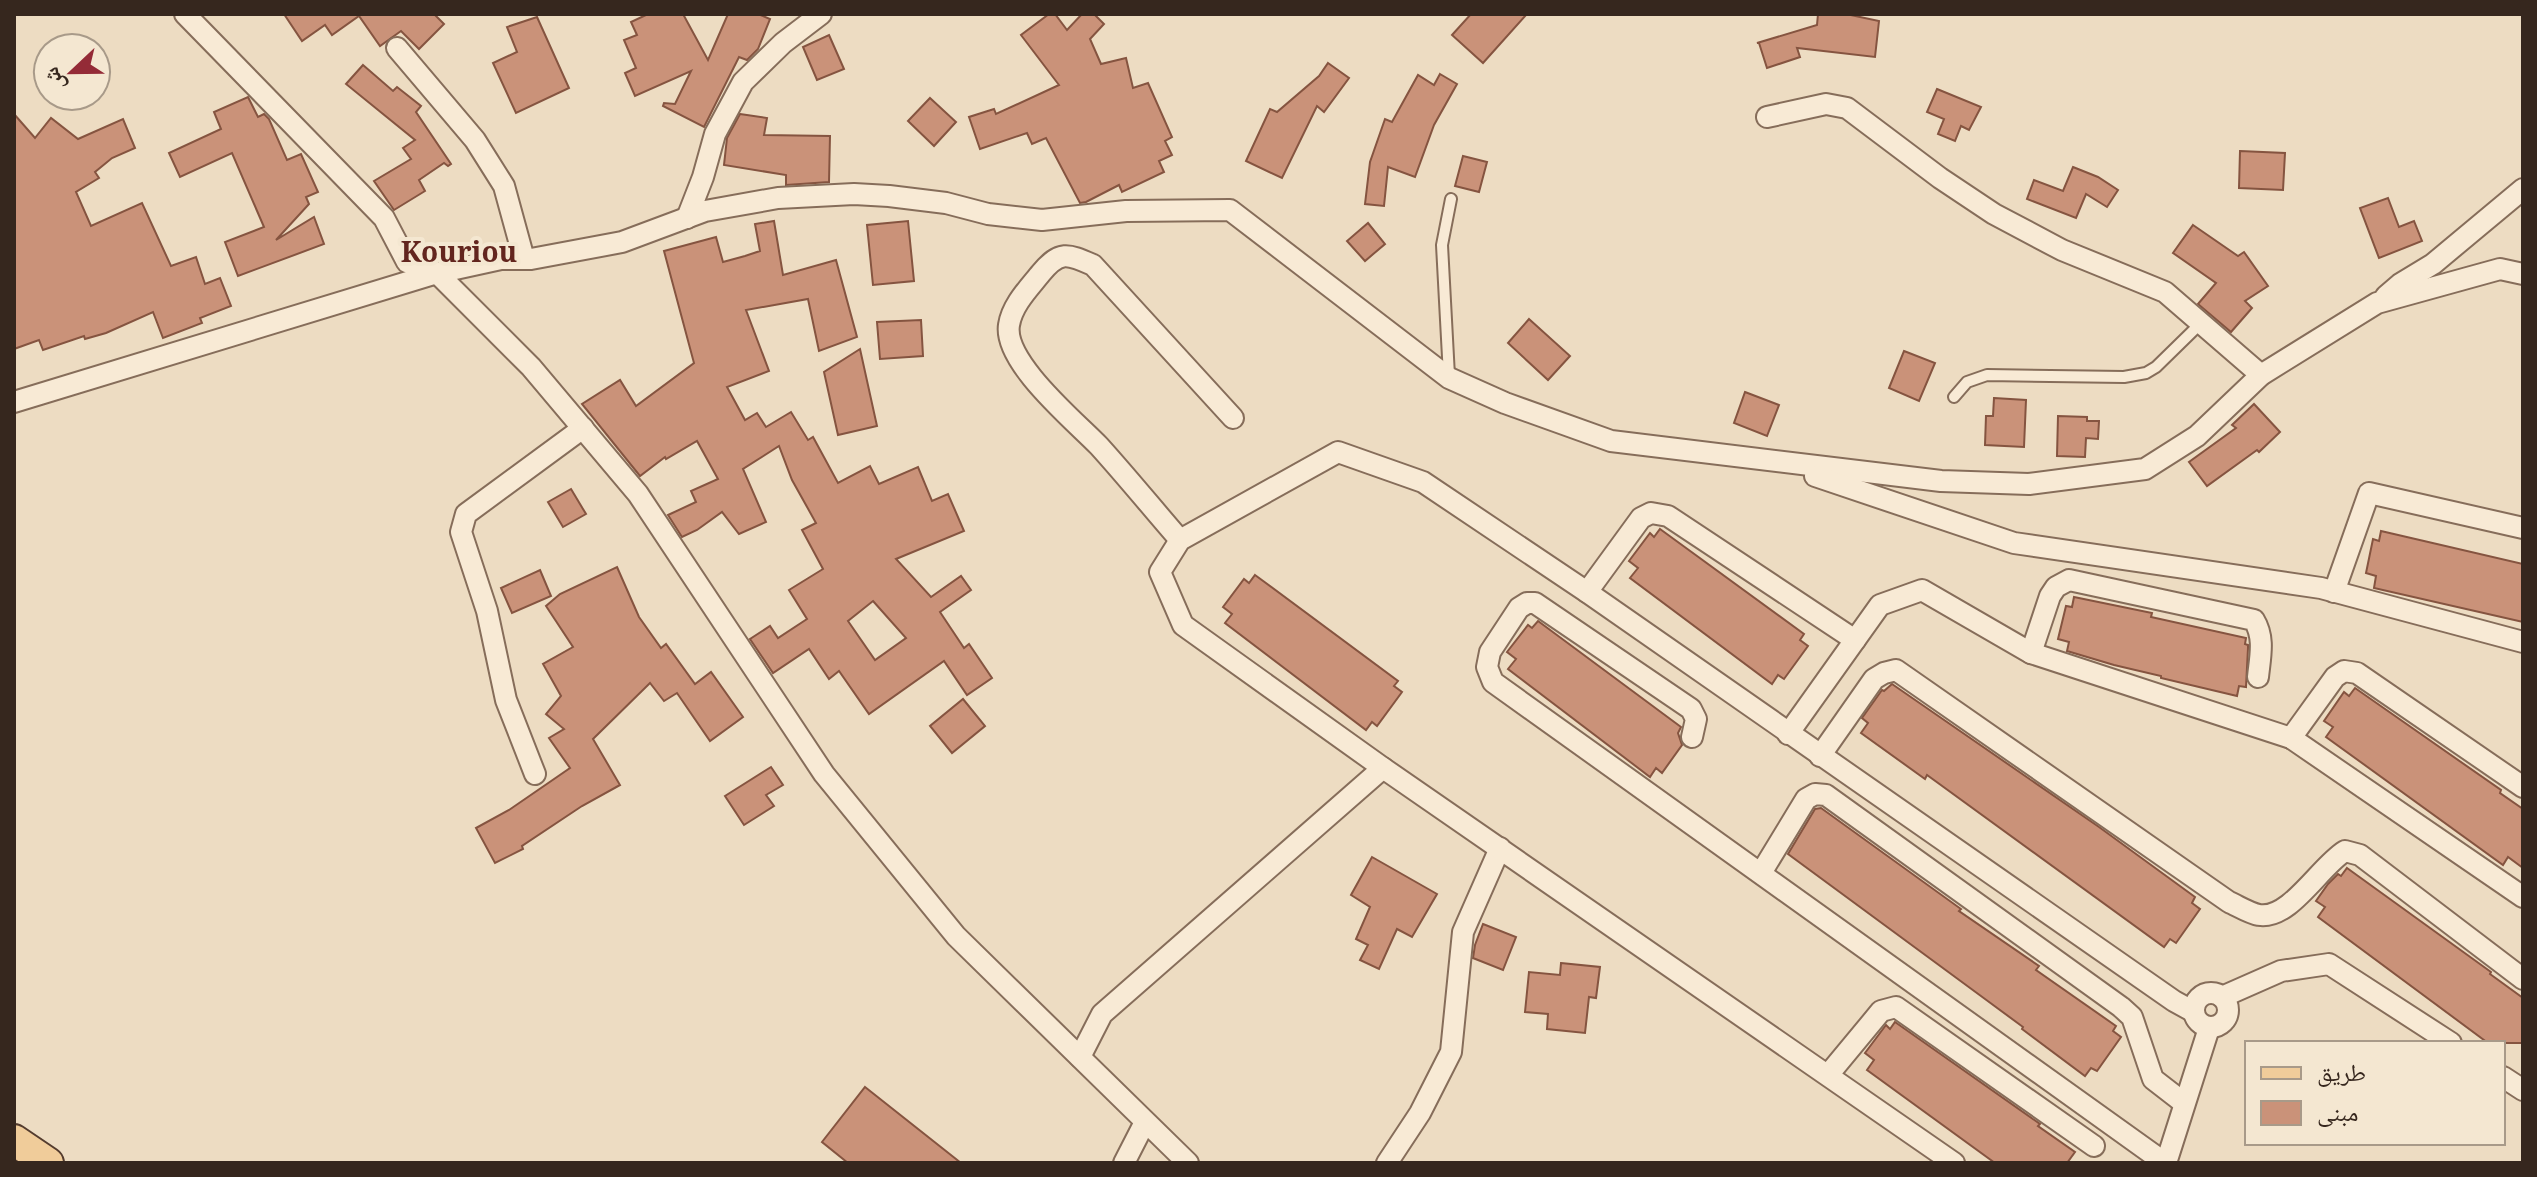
<svg xmlns="http://www.w3.org/2000/svg" width="2537" height="1177" font-family="Georgia,'Noto Naskh Arabic',serif">
<style>
.building{fill:#ca9279;stroke:#855440;stroke-width:2;fill-rule:evenodd}
.lines{fill:none;stroke-linecap:round;stroke-linejoin:round}
.lane-casing{stroke:#866d5a;stroke-width:14}
.street-casing{stroke:#866d5a;stroke-width:24}
.primary-casing{stroke:#543c2e;stroke-width:34}
.lane{stroke:#f8ead5;stroke-width:10}
.street{stroke:#f8ead5;stroke-width:20}
.primary{stroke:#f0cc9a;stroke-width:30}
.labels{text-anchor:middle;stroke-width:8;stroke-linejoin:round;paint-order:stroke}
.district-label{font-size:28px;font-weight:bold;fill:#62251e;stroke:#f4e7d1}
</style>
<rect width="100%" height="100%" fill="#eddcc2"/>
<g class="building">
<path d="M284,14H434L444,24L419,49L401,31L380,46L359,16L332,35L325,25L302,41Z"/>
<path d="M648,14H683L708,60L728,14H758L770,19L758,49L747,60L739,57L704,127L663,106L664,103L675,104L691,71L635,96L625,73L636,68L624,40L637,35L631,22Z"/>
<path d="M1049,14H1055L1067,30L1082,14H1094L1104,24L1090,39L1101,64L1126,58L1133,88L1148,83L1172,137L1165,141L1172,155L1159,161L1164,172L1122,192L1119,185L1086,202L1080,203L1046,138L1032,144L1027,133L980,149L969,117L994,109L996,114L1059,85L1021,35Z"/>
<path d="M1471,14H1527L1483,63L1452,35Z"/>
<path d="M1818,14H1846L1879,21L1875,57L1797,48L1800,57L1767,68L1759,43H1757L1817,25Z"/>
<path d="M537,17L569,88L516,113L493,63L517,52L507,27Z"/>
<path d="M829,35L844,69L817,80L803,47Z"/>
<path d="M1328,63L1349,78L1324,112L1317,106L1282,178L1246,161L1270,109L1277,112L1319,76Z"/>
<path d="M363,65L393,91L397,87L421,106L416,112L451,164L448,166L444,163L419,180L425,191L394,210L374,181L411,159L403,148L415,140L346,84Z"/>
<path d="M1440,74L1457,84L1434,125L1415,177L1388,167L1384,206L1365,204L1370,162L1385,119L1392,122L1418,75L1434,85Z"/>
<path d="M1937,89L1981,107L1969,130L1961,126L1955,141L1938,134L1944,119L1927,112Z"/>
<path d="M248,97L258,117L264,114L269,119L287,160L301,154L318,192L306,197L309,204L276,240L314,217L324,244L238,276L225,242L264,227L232,153L180,177L169,153L221,129L214,112Z"/>
<path d="M930,98L956,122L934,146L908,121Z"/>
<path d="M14,114L35,138L51,118L78,139L123,119L135,148L112,158L95,172L99,178L76,192L91,226L142,203L171,266L196,257L205,284L220,278L231,306L200,318L202,323L163,338L153,312L106,333L85,339L84,336L43,350L39,340L14,349Z"/>
<path d="M740,114L767,118L764,135L830,136L829,182L786,185V175L724,165L727,138Z"/>
<path d="M2240,151L2285,153L2283,190L2239,188Z"/>
<path d="M1463,156L1487,162L1479,192L1455,186Z"/>
<path d="M2073,167L2098,177L2118,190L2107,207L2086,194L2076,218L2027,199L2034,180L2063,191Z"/>
<path d="M2388,198L2399,227L2414,221L2422,241L2379,258L2360,208Z"/>
<path d="M774,221L783,275L836,260L857,337L819,351L808,299L746,310L769,371L727,387L745,420L757,413L766,427L791,412L808,440L813,437L838,483L870,466L879,484L918,467L932,501L948,494L964,531L896,559L931,597L961,576L971,590L940,612L964,648L969,644L992,678L967,695L944,661L869,714L839,671L829,679L809,649L773,673L750,639L770,626L778,638L807,619L789,590L823,569L802,530L816,523L792,480L779,446L743,469L766,522L739,534L722,512L697,530L682,537L668,515L696,502L691,491L718,479L697,441L666,459L665,457L640,476L582,404L620,380L636,406L694,363L664,251L716,237L723,262L745,256L760,251L755,224ZM873,601L906,638L875,660L848,621Z"/>
<path d="M908,221L914,281L873,285L867,225Z"/>
<path d="M1368,223L1385,244L1365,261L1347,241Z"/>
<path d="M2193,225L2238,256L2244,252L2268,286L2245,301L2252,308L2231,332L2198,304L2216,283L2173,253Z"/>
<path d="M1529,319L1570,356L1548,380L1508,343Z"/>
<path d="M921,320L923,356L880,359L877,322Z"/>
<path d="M860,349L877,426L838,435L824,372Z"/>
<path d="M1904,351L1935,363L1919,401L1889,388Z"/>
<path d="M1745,392L1779,405L1767,436L1734,423Z"/>
<path d="M1994,398L2026,400L2024,447L1985,445L1986,416H1993Z"/>
<path d="M2254,404L2280,432L2259,452L2257,450L2207,486L2189,462L2236,428L2232,425Z"/>
<path d="M2058,416L2087,417V421H2099L2098,439L2086,438L2085,457L2057,456Z"/>
<path d="M571,489L586,514L563,527L548,502Z"/>
<path d="M1660,529L1804,634L1800,640L1808,646L1784,679L1778,675L1772,684L1630,578L1638,568L1629,561L1650,533L1654,537Z"/>
<path d="M2381,531L2523,564V622L2374,588L2376,576L2366,573L2373,539L2379,541Z"/>
<path d="M617,567L639,617L661,648L666,644L695,684L711,672L743,717L710,741L677,693L664,701L650,683L593,739L620,785L582,806L522,846L523,849L495,863L476,828L509,810L570,768L549,738L564,729L546,714L561,696L543,664L573,647L546,606L560,594Z"/>
<path d="M540,570L551,596L512,613L501,588Z"/>
<path d="M1255,575L1398,681L1394,686L1402,692L1377,726L1372,722L1366,730L1225,623L1232,614L1223,607L1244,579L1249,583Z"/>
<path d="M2074,597L2152,613L2151,617L2246,638L2245,644L2248,645V648L2246,687L2239,686L2237,696L2161,678V676L2114,665L2067,651L2069,642L2058,639L2066,606L2072,607Z"/>
<path d="M1538,621L1681,727L1678,733L1682,745L1662,773L1656,768L1650,777L1508,669L1516,659L1507,652L1528,625L1532,628Z"/>
<path d="M1892,684L2099,827L2195,897L2192,903L2200,909L2176,943L2170,939L2164,947L1927,775L1925,779L1861,733L1868,723L1862,718L1882,690L1884,691Z"/>
<path d="M2355,688L2501,790L2500,793L2523,809V868L2508,857L2503,865L2326,737L2333,727L2324,721L2344,692L2349,696Z"/>
<path d="M963,699L985,726L952,753L930,726Z"/>
<path d="M771,767L783,785L766,795L774,806L744,825L725,796Z"/>
<path d="M1821,808L1961,909L1959,911L2039,966L2036,970L2116,1026L2113,1031L2121,1037L2097,1071L2091,1068L2085,1076L2022,1029L2023,1027L1985,999L1788,854L1815,809Z"/>
<path d="M1372,857L1437,894L1412,937L1397,929L1379,969L1360,960L1368,945L1356,939L1370,907L1351,895Z"/>
<path d="M2347,868L2491,972L2490,974L2523,998V1043H2488L2318,917L2325,907L2316,901L2328,884L2338,874L2341,876Z"/>
<path d="M1483,924L1516,937L1503,970L1473,958L1475,945Z"/>
<path d="M1561,963L1600,967L1596,998L1589,997L1585,1033L1547,1029L1548,1014L1525,1012L1529,972L1560,975Z"/>
<path d="M1895,1022L2040,1124L2038,1126L2075,1152L2067,1163H1995L1867,1070L1874,1060L1865,1053L1886,1025L1890,1029Z"/>
<path d="M865,1087L961,1163H848L822,1142Z"/>
</g>
<g class="lines">
<g class="lane-casing">
<g id="lane">
<path d="M1449,376L1442,245L1451,199"/>
<path d="M1954,397L1967,382L1987,375L2124,377L2146,373L2156,367L2201,323"/>
</g>
</g>
<g class="street-casing">
<g id="street">
<path d="M185,14L384,218L407,262L437,273L531,367L638,494L824,774L956,936L1188,1163"/>
<path d="M397,48L475,140L504,186L524,259"/>
<path d="M1767,117L1826,104L1847,108L1940,178L1994,214L2062,250L2165,292L2261,375"/>
<path d="M687,218L703,177L715,134L743,82L783,43L821,14"/>
<path d="M2386,296L2400,284L2433,264L2523,189"/>
<path d="M14,402L437,273L501,259H531L622,242L705,211L778,198L854,194L889,196L946,203L988,214L1042,220L1126,211L1230,210L1449,378L1505,403L1611,441L1941,481L2029,484L2145,469L2197,436L2261,375L2377,303L2500,269L2523,274"/>
<path d="M1815,476L2014,543L2321,588L2523,642"/>
<path d="M1180,540C1153,509 1127,477 1099,446C1076,422 1003,362 1009,325C1012,305 1029,288 1041,273C1060,250 1068,254 1093,265L1233,418"/>
<path d="M1587,592L1641,518L1651,513L1668,516L1855,640"/>
<path d="M2334,592L2369,493L2523,528"/>
<path d="M2031,653L2050,596L2056,587L2069,580L2254,620C2265,638 2260,657 2258,677"/>
<path d="M1788,734L1880,605L1922,590L2031,653L2291,738L2523,897"/>
<path d="M1692,737L1696,719L1691,709L1535,603H1527L1519,608L1490,652L1487,667L1493,682L2165,1163"/>
<path d="M2291,738L2335,677L2344,671L2357,673L2523,787"/>
<path d="M1820,756L1874,679L1884,673L1896,670L2229,902C2238,906 2249,913 2259,915C2290,920 2320,866 2345,851L2360,855L2523,979"/>
<path d="M535,774L506,700L487,611L461,532L466,514L583,428"/>
<path d="M1761,873L1806,799L1815,794L1826,795L2121,1007L2132,1017L2153,1079L2184,1103"/>
<circle cx="2211" cy="1010" r="17"/>
<path d="M2222,997L2281,971L2329,964L2451,1043"/>
<path d="M1080,1057L1102,1014L1383,768"/>
<path d="M1828,1075L1881,1011L1896,1007L2094,1146"/>
<path d="M2503,1077L2523,1090"/>
<path d="M1124,1163L1145,1122"/>
<path d="M1387,1163L1420,1113L1451,1052L1463,932L1500,848"/>
<path d="M1954,1163L1383,768L1183,625L1160,572L1180,540L1338,452L1423,482L1587,592L2174,1001L2194,1012"/>
<path d="M2166,1163L2209,1028"/>
</g>
</g>
<g class="primary-casing">
<path id="primary" d="M14,1140L48,1163"/>
</g>
<use href="#lane" class="lane"/>
<use href="#street" class="street"/>
<use href="#primary" class="primary"/>
</g>
<g class="labels">
<g class="district-label">
<text x="459" y="262">Kouriou</text>
</g>
</g>
<rect width="2537" height="1177" fill="none" stroke="#36271e" stroke-width="32"/>
<rect x="2245" y="1041" width="260" height="104" fill="#f4e7d1" stroke="#a89a89" stroke-width="2"/>
<rect x="2261" y="1067" width="40" height="12" fill="#f0cc9a" stroke="#a89a89" stroke-width="2"/>
<text x="2317" y="1081" font-size="24" fill="#36271e">طريق</text>
<rect x="2261" y="1101" width="40" height="24" fill="#ca9279" stroke="#a89a89" stroke-width="2"/>
<text x="2317" y="1121" font-size="24" fill="#36271e">مبنى</text>
<g transform="translate(72 72) rotate(248)"><circle r="38" fill="#f4e7d1" stroke="#a89a89" stroke-width="2"/>
<path d="M0-6L14 30L0 20L-14 30Z" fill="#942b37"/>
<text y="-12" font-size="22" font-weight="bold" text-anchor="middle" fill="#36271e">ش</text>
</g>
</svg>
